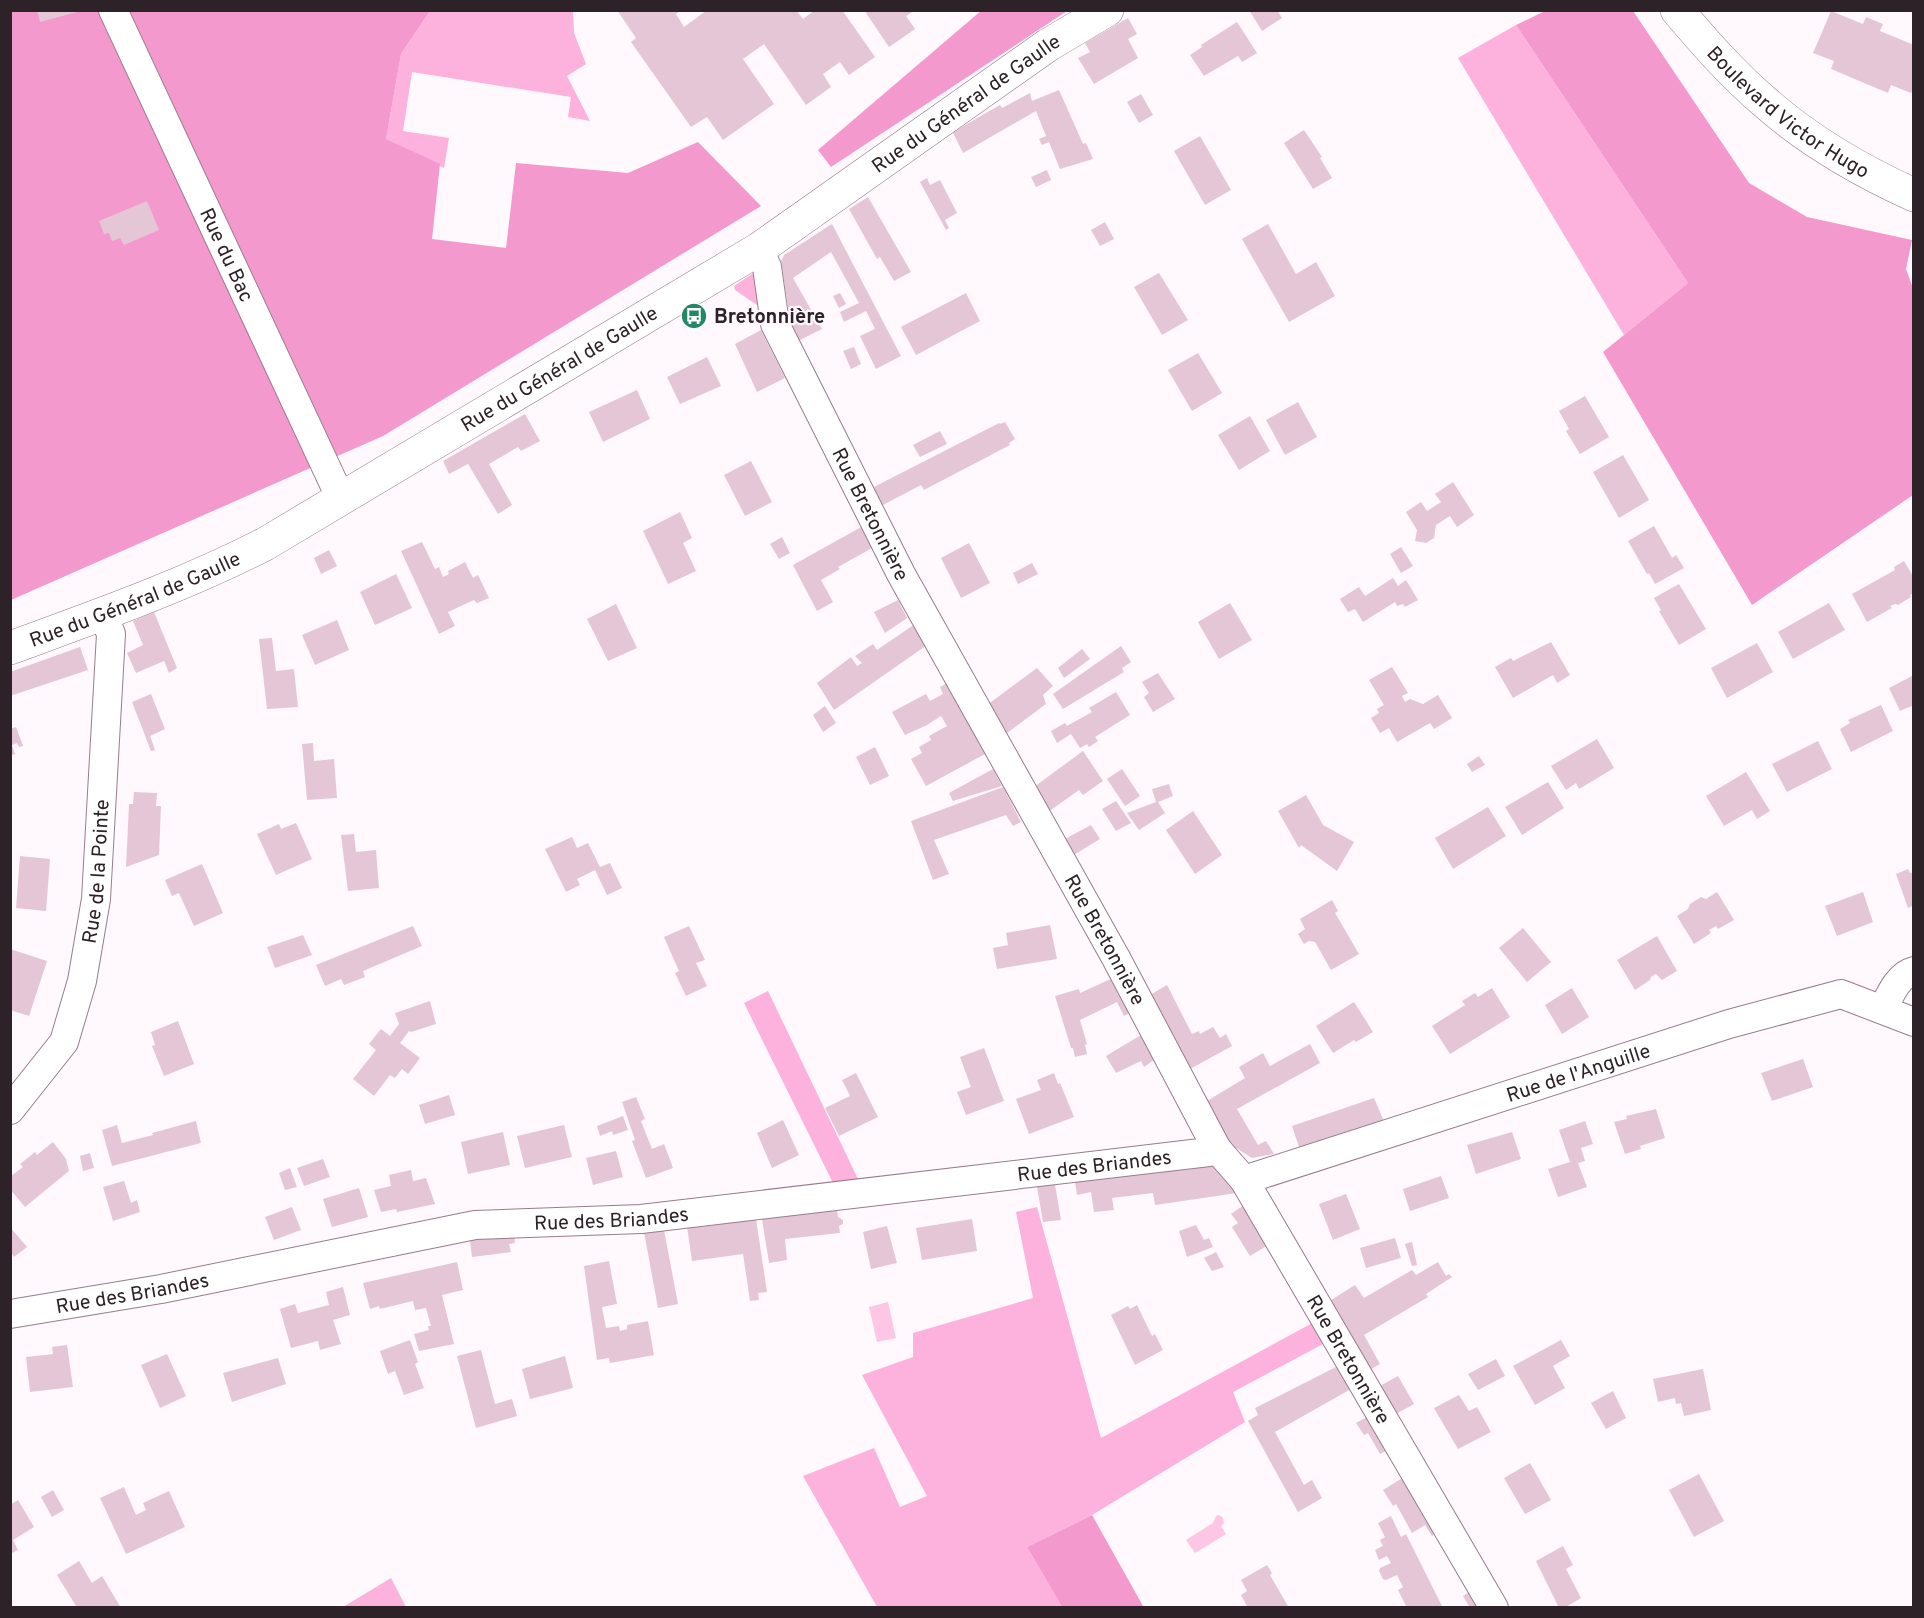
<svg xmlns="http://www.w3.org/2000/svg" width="1924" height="1618" font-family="Overpass,sans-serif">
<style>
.green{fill:#fdb1dd}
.forest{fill:#f399ce}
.water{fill:#fec6e5}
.building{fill:#e5c6d7}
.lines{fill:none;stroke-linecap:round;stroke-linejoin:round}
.minor-casing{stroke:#987c8c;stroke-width:30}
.major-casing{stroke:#987c8c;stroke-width:34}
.minor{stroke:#fff;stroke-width:28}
.major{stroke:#fff;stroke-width:33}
.labels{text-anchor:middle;stroke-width:4.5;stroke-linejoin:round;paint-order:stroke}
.street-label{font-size:20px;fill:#2d2228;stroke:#fff8fc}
.poi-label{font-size:20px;font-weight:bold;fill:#2d2228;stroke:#fff8fc;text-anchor:start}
</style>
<rect width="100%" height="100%" fill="#fff8fc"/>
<g class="green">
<path d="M430,11H573L574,33L586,64L567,76L590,121L568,117L571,97L412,72L403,131L449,138L444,168L386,139L401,54Z"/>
<path d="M1516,25L1688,283L1624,335L1458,58Z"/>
<path d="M755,272L760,303L757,305L735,290L734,286Z"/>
<path d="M768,991L858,1179L834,1185L744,1003Z"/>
<path d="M1037,1207L1101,1438L1316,1321L1325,1343L1233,1392L1245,1422L1092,1515L1027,1547L1062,1607H877L803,1476L874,1448L900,1507L927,1496L862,1375L913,1357V1333L1033,1298L1016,1212Z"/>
<path d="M391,1578L406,1607H343Z"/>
</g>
<g class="forest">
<path d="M982,10L1067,11L831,167L818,150Z"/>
<path d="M1547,10L1633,11L1749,183L1807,217L1912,240L1906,269L1914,291L1913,495L1752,605L1603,352L1688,283L1516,25Z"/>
<path d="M11,11H430L401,54L386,139L440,164L432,239L506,248L516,163L628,173L698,142L761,206L383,436L11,600Z"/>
<path d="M1092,1515L1143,1606L1062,1607L1027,1547Z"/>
</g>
<g class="water">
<path d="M888,1302L896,1338L877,1342L869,1307Z"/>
<path d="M1219,1515L1223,1518L1224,1523L1221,1526L1226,1534L1195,1553L1186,1540L1213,1523L1216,1516Z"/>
</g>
<g class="building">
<path d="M37,10H81V11L40,22Z"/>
<path d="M617,10H681L676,14L684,27L707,10H796L803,19L815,10H842L875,57L849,75L840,62L823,74L831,87L806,105L764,44L743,59L774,104L723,140L707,117L691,127L631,42L636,38Z"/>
<path d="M864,10H915L906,16L915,29L889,47Z"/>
<path d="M1249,10H1277L1282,18L1262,31Z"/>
<path d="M1831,11L1863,24L1866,17L1883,24L1880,31L1914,45V88L1911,93L1891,85L1888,93L1831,69L1834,61L1813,53Z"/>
<path d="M1128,18L1137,34L1128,39L1138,58L1094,84L1078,58L1090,52L1085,43Z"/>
<path d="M1237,22L1257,53L1242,62L1238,56L1204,76L1190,55L1202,47L1201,45Z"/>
<path d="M1059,90L1083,144L1086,143L1093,159L1060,169L1049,142L1042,145L1039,139L1046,136L1036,111L963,153L953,133L960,128L1000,105L1002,108L1030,93L1032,101Z"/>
<path d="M1141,94L1153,115L1139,123L1127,102Z"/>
<path d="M1304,130L1322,157L1320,158L1332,178L1313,189L1284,143Z"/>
<path d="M1200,136L1231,190L1205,205L1174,151Z"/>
<path d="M1047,170L1051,180L1036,187L1031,177Z"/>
<path d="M927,178L930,185L940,180L957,213L945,220L949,228L946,230L920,182Z"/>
<path d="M868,197L911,272L894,281L880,257L877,259L849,209Z"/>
<path d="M147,201L159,230L124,245L120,238L112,241L109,233L104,234L99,221Z"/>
<path d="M1105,222L1114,239L1100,246L1091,230Z"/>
<path d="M832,224L901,356L876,369L860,336L875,329L866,311L844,322L840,312L859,303L831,252L793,278L822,329L798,341L791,325L781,261L784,255Z"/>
<path d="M1268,224L1296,274L1316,262L1335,296L1289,322L1242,239Z"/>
<path d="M1159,273L1188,320L1162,335L1134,287Z"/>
<path d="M840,293L846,304L839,308L833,296Z"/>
<path d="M966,293L980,321L916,355L901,327Z"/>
<path d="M761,330L785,378L757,392L735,344Z"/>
<path d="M854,347L861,364L851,369L843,351Z"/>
<path d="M1198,353L1222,393L1192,411L1168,370Z"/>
<path d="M707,357L721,386L680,404L667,377Z"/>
<path d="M637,390L650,419L603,442L589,412Z"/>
<path d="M1585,396L1609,437L1580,454L1566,431L1569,429L1559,411Z"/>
<path d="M1298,402L1317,437L1285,455L1266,420Z"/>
<path d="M525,414L540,441L521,451L518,447L489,464L512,505L498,514L468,464L449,474L443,461Z"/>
<path d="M1250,416L1270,451L1239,470L1218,435Z"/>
<path d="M1005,422L1015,439L1009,443L1010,445L924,490L921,485L881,506L872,488L999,423L1000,424Z"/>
<path d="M940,431L947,444L920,457L913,445Z"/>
<path d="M1623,455L1649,500L1619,518L1593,472Z"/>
<path d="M751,461L772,502L745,516L724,475Z"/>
<path d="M1453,482L1474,515L1457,527L1450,516L1436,525L1434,538L1426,543L1415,541L1417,530L1406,512L1421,502L1427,511L1441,502L1435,494Z"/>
<path d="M680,512L692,538L683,543L696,571L668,584L643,531Z"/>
<path d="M863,526L874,547L838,567L840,569L821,580L833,602L817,611L793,565Z"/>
<path d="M1654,526L1672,558L1676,555L1684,568L1655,584L1649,573L1647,574L1628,541Z"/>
<path d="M782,537L790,553L779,559L770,544Z"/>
<path d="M422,542L435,569L439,567L443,577L449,574L448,571L465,562L473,578L478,575L489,598L477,603L474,600L448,612L455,626L439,634L401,551Z"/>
<path d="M969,543L990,583L961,598L941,558Z"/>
<path d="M1401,547L1413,566L1401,573L1390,554Z"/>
<path d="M329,550L337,566L321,574L314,558Z"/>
<path d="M1904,561L1914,578V593L1910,595L1911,597L1898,605L1895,604L1890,606L1892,608L1867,622L1852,594L1895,570L1894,567Z"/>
<path d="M1032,563L1038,574L1018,584L1013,573Z"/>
<path d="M396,574L412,608L375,625L360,592Z"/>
<path d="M1393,578L1398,586L1406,580L1418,600L1405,607L1403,604L1397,606L1395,602L1363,622L1355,609L1348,612L1340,599L1359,587L1365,596Z"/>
<path d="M1679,584L1706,629L1679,645L1659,611L1661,610L1654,598Z"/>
<path d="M898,600L907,618L885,633L874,612Z"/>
<path d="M1230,603L1252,640L1219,659L1198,622Z"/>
<path d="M1829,603L1845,630L1793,659L1778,632Z"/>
<path d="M616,604L637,648L608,661L587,619Z"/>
<path d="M154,612L177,668L169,673L164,661L136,673L127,653L143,645L133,621Z"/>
<path d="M337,620L349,650L315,665L302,635Z"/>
<path d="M915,624L927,645L834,710L817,683L851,657L857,666L862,663L855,656L873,644L877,650Z"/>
<path d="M272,638L276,671L294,669L298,707L267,709L259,639Z"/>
<path d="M1551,642L1570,675L1557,683L1553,675L1513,698L1495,667L1511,658L1513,661Z"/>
<path d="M1757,643L1773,672L1727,698L1711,668Z"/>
<path d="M1121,646L1131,662L1122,668L1124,672L1063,709L1053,694Z"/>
<path d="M80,647L88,670L10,696V672Z"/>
<path d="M1082,649L1090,659L1064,678L1058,668Z"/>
<path d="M1392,667L1408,693L1402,696L1405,702L1410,699L1423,704L1438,695L1452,718L1434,729L1430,723L1397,742L1389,728L1380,733L1371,718L1379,713L1377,709L1384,705L1369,680Z"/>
<path d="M1037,668L1053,686L1043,695L1046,704L1007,733L987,705Z"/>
<path d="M1158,673L1175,699L1153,712L1144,697L1149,693L1142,682Z"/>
<path d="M1914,675V705L1900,711L1889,688Z"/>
<path d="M947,683L985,754L926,786L911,759L922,753L919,747L931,740L929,736L947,726L941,716L927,725L905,735L892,712L926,694L930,701L943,694L940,687Z"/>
<path d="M1116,692L1130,715L1095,737L1098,741L1089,747L1087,744L1080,748L1071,734L1057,743L1051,731L1065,723L1067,726L1092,712L1089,708Z"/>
<path d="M151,694L165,729L150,736L155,750L151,751L132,702Z"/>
<path d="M1881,705L1893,731L1851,752L1840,729L1850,723L1848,720Z"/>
<path d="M825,706L836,723L823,732L813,715Z"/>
<path d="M16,727L23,746L19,747L17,743L12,745L15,754L10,756V729Z"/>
<path d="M1597,739L1614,768L1579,789L1576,783L1566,790L1551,766Z"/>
<path d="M1818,741L1832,769L1787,792L1772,764Z"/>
<path d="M313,743L314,761L334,759L337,798L307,800L302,744Z"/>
<path d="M875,747L889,776L870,785L856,757Z"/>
<path d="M1083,751L1103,781L1083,795L1079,790L1048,812L1034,787Z"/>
<path d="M1479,756L1485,765L1472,772L1467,764Z"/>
<path d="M993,769L1002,786L953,801L949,793Z"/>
<path d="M1122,769L1140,796L1125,806L1107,779Z"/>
<path d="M1746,772L1770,811L1757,819L1752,810L1724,826L1706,796Z"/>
<path d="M1548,782L1564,808L1522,835L1505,807Z"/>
<path d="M1169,784L1173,796L1158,802L1165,813L1139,830L1127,813L1156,802L1152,789Z"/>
<path d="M1003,787L1021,822L1013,826L1006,815L934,840L949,874L933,880L911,821Z"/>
<path d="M134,792L157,793L156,806H161L159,855L126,867L129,804H133Z"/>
<path d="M1306,795L1323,825L1354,842L1337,871L1301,845L1299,848L1278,811Z"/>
<path d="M1116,801L1131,823L1116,831L1102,809Z"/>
<path d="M1488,807L1506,836L1453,869L1435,838Z"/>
<path d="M1193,811L1222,855L1195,874L1166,830Z"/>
<path d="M296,823L312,859L276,875L257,834L279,824L281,829Z"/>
<path d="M1091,825L1100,839L1072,856L1063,840Z"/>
<path d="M354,834L356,852L376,850L379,888L348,891L341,835Z"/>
<path d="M572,837L577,848L588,843L600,867L610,863L622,888L607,895L595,870L577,879L580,885L566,892L545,849Z"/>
<path d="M20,856L50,859L46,911L16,908Z"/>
<path d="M202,864L223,913L194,926L179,893L172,896L165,880Z"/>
<path d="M1908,869L1910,873L1914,872V905L1908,908L1896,874Z"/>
<path d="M1717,892L1734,920L1718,929L1716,926L1709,930L1711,933L1694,944L1677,916L1688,909L1690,904L1701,897L1706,899Z"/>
<path d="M1863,892L1873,922L1837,936L1825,906Z"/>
<path d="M1332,900L1338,911L1335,913L1359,954L1331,970L1315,942L1309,941L1304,944L1298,934L1305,929L1300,919Z"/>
<path d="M1050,925L1057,959L997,969L993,948L1008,945L1006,933Z"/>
<path d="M413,926L422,946L363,971L365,977L344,985L341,979L325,986L316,965Z"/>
<path d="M689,926L705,960L696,963L707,986L686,996L675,973L679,971L664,937Z"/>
<path d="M1523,928L1551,962L1527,982L1499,948Z"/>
<path d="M303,935L312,955L275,968L267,947Z"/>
<path d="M1657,936L1677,971L1662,980L1656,974L1651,977L1650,980L1635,990L1617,960Z"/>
<path d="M10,949L47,961L29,1016L10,1010Z"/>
<path d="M1113,978L1130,1013L1124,1016L1117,1002L1080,1020L1087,1044L1085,1045L1087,1054L1075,1057L1073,1048H1071L1055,996L1079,989L1080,993Z"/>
<path d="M1167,985L1192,1034L1199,1031L1200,1034L1213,1027L1220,1038L1226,1034L1232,1046L1190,1069L1150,995Z"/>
<path d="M1492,988L1510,1017L1450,1054L1432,1026L1465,1005L1462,1001L1475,993L1478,997Z"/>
<path d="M1572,988L1589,1017L1562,1034L1545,1005Z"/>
<path d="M430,1001L436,1024L411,1032L409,1031L400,1043L420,1058L408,1074L402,1069L395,1078L390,1075L374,1096L353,1079L376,1050L369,1044L381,1029L390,1036L399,1024L395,1013Z"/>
<path d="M1354,1002L1373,1032L1356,1042L1354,1040L1333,1053L1316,1026Z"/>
<path d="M178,1021L194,1064L164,1076L152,1046L155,1045L151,1032Z"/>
<path d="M1141,1035L1154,1060L1144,1067L1141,1061L1116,1073L1106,1056Z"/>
<path d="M1310,1044L1320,1063L1237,1109L1258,1145L1266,1141L1274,1154L1252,1158L1228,1143L1207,1101L1245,1078L1239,1067L1263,1053L1270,1066Z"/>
<path d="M984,1048L1004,1101L966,1115L957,1092L971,1087L960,1057Z"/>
<path d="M1803,1059L1813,1087L1772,1101L1761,1073Z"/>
<path d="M856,1073L878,1117L839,1136L825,1108L850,1096L842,1080Z"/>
<path d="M1054,1073L1058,1084L1060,1083L1074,1117L1029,1134L1016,1099L1041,1090L1037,1080Z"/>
<path d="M449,1095L455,1115L425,1124L419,1105Z"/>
<path d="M636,1097L645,1119L641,1121L652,1149L664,1144L673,1168L646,1178L632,1141L635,1140L622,1102Z"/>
<path d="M1374,1098L1385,1124L1300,1150L1292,1126Z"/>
<path d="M1656,1109L1665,1138L1640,1146L1641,1149L1625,1154L1614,1122L1627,1119L1626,1116Z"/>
<path d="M623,1116L628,1130L613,1135L612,1131L600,1136L597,1126Z"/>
<path d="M783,1120L799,1155L772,1168L757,1133Z"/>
<path d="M196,1121L201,1143L112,1166L102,1130L117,1125L122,1143L153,1135L152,1133Z"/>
<path d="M1585,1121L1593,1144L1581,1148L1585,1161L1578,1163L1587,1187L1558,1197L1548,1169L1570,1162L1559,1130Z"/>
<path d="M564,1125L572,1157L525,1168L517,1136Z"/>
<path d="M503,1132L510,1165L468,1174L461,1142Z"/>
<path d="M1512,1132L1521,1159L1476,1174L1467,1145Z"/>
<path d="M53,1142L66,1159L69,1171L25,1207L10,1189V1177L23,1167L20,1164L35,1152L37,1155Z"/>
<path d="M616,1151L623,1177L593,1185L586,1158Z"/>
<path d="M90,1153L94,1168L83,1171L80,1156Z"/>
<path d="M323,1159L330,1177L304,1186L297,1168Z"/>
<path d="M1222,1165L1237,1193L1155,1205L1153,1193L1112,1198L1114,1210L1094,1212L1091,1192L1077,1195L1075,1182L1172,1169L1174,1171Z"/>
<path d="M290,1168L297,1187L285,1190L279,1173Z"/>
<path d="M411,1170L413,1181L426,1178L435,1204L397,1212L396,1209L381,1212L374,1190L391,1186L389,1175Z"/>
<path d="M1441,1176L1449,1198L1410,1211L1403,1189Z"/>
<path d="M124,1181L131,1203L137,1200L140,1212L113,1221L103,1187Z"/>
<path d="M1055,1184L1061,1220L1043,1222L1037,1187Z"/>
<path d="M359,1188L368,1217L332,1227L323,1199Z"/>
<path d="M1346,1194L1360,1229L1333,1240L1319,1204Z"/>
<path d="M1244,1205L1268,1245L1250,1256L1232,1227L1238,1223L1231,1214Z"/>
<path d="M292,1207L301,1230L274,1240L265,1217Z"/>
<path d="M837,1209L838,1217L843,1220V1224L839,1226L840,1233L785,1239L787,1260L769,1263L762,1219Z"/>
<path d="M756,1219L767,1292L758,1293L759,1300L750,1301L743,1254L692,1261L687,1227Z"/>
<path d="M972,1219L977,1251L922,1260L916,1228Z"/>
<path d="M1196,1225L1204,1240L1209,1238L1213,1247L1187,1257L1179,1231Z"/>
<path d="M887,1226L897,1263L871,1269L863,1232Z"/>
<path d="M10,1227L27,1247L14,1257L12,1254L10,1255Z"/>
<path d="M664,1230L678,1304L658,1308L644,1232Z"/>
<path d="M514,1235L515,1243L509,1244L511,1252L472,1257L470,1240Z"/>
<path d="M1395,1238L1401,1258L1366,1268L1360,1248Z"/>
<path d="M1412,1242L1417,1265L1412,1266L1405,1244Z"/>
<path d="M1216,1252L1224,1267L1212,1271L1204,1258Z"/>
<path d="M609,1261L617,1304L602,1307L606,1328L619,1326L620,1331L627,1329V1325L648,1321L654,1355L610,1363L609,1358L597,1360L584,1266Z"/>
<path d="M457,1262L463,1290L442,1295L454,1344L419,1351L414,1334L429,1330L428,1326H431L426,1308L415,1310L413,1301L380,1309L379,1306L370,1309L363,1283Z"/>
<path d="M1438,1262L1446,1276L1449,1274L1452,1277L1426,1294L1428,1297L1364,1335L1380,1364L1368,1371L1328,1302L1355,1285L1364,1298L1412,1270L1416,1275Z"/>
<path d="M343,1287L350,1315L333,1320L341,1344L320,1350L318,1341L291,1348L280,1309L295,1304L298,1313L329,1305L326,1292Z"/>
<path d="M1137,1305L1152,1336L1155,1334L1163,1350L1135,1365L1111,1315L1128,1306L1130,1309Z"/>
<path d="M410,1340L418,1362L415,1364L424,1388L404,1395L395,1371L388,1374L380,1351Z"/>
<path d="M1561,1340L1570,1356L1553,1366L1565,1388L1535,1405L1513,1366Z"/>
<path d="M67,1345L73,1387L30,1392L26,1357L53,1354L52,1347Z"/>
<path d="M481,1350L495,1404L512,1399L517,1416L476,1428L457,1356Z"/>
<path d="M167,1354L186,1396L160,1408L141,1365Z"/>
<path d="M565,1356L573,1388L530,1399L522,1369Z"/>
<path d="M278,1358L286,1384L232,1402L223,1373Z"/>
<path d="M1496,1359L1505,1376L1478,1390L1468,1374Z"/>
<path d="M1338,1366L1351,1389L1275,1432L1304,1485L1312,1480L1322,1498L1298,1512L1248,1421L1258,1415L1255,1408Z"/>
<path d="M1703,1369L1711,1410L1684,1416L1681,1403L1676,1404L1675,1398L1658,1402L1653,1379Z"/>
<path d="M1398,1376L1414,1404L1394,1415L1378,1387Z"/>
<path d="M1613,1391L1626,1418L1606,1429L1591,1403Z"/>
<path d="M1459,1395L1469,1411L1477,1407L1491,1432L1458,1449L1434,1408Z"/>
<path d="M1367,1417L1388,1450L1380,1454L1368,1433L1364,1435L1356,1423Z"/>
<path d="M1530,1463L1551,1500L1525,1514L1504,1478Z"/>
<path d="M1699,1474L1724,1521L1694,1537L1669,1490Z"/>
<path d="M1404,1477L1438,1532L1432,1536L1425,1525L1412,1533L1396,1504L1393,1506L1383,1490Z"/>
<path d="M124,1487L136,1515L146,1510L143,1503L169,1491L185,1527L126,1554L100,1498Z"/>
<path d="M53,1490L64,1510L52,1517L41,1497Z"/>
<path d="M18,1500L34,1527L13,1540L18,1550L10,1554V1505Z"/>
<path d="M1391,1516L1401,1537L1406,1534L1443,1608H1407L1398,1590L1403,1587L1397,1575L1386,1580L1383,1579L1379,1571L1380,1568L1391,1563L1387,1556L1379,1560L1375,1550L1383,1546L1380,1540L1385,1537L1378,1523Z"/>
<path d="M1563,1546L1573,1565L1566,1569L1581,1598L1564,1608H1559L1536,1561Z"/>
<path d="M79,1561L92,1583L102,1576L121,1608H74L76,1606L57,1575Z"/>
<path d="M1267,1565L1272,1573L1270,1575L1289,1608H1248L1241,1595L1247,1591L1241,1580Z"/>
<path d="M1471,1591L1480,1608H1470L1463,1596Z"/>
</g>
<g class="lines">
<g class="minor-casing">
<g id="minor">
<path id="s1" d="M113,10L341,499"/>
<path id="s2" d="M759,249L767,267L775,324L901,574L1116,958L1217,1149L1244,1180L1494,1608"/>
<path d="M1883,1009C1890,995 1898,975 1914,971"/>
<path id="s3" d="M10,1110L64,1042L82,981L96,899L111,634L103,614"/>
<path id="s4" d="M1244,1180L1729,1024L1841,994L1914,1022"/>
<path id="s5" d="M10,1314L161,1289L475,1225L641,1219L1209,1152L1217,1149"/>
</g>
</g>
<g class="major-casing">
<g id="major">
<path id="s6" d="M1677,10C1705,43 1733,75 1766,103C1809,141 1861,171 1914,195"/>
<path id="s7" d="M10,648C97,616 183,586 265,544L759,249L1048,45L1107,10"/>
</g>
</g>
<use href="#minor" class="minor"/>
<use href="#major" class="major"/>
</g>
<defs>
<g id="bus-disc" transform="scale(1.35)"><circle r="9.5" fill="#228964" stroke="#fff8fc"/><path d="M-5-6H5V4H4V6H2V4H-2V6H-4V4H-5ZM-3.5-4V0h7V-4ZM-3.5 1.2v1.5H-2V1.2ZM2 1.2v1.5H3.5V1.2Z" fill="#fff"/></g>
</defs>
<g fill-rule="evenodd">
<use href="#bus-disc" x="694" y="316"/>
</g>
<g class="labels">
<g class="street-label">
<text dy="7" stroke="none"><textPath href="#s7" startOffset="1104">Rue du Général de Gaulle</textPath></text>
<text dy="7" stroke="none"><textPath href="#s6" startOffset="152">Boulevard Victor Hugo</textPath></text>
<text dy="7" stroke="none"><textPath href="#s1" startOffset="270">Rue du Bac</textPath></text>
<text dy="7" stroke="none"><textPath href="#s7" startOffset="618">Rue du Général de Gaulle</textPath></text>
<text dy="7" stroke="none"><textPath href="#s2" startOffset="290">Rue Bretonnière</textPath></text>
<text dy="7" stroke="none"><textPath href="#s7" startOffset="134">Rue du Général de Gaulle</textPath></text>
<text dy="7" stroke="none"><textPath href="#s3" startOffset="261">Rue de la Pointe</textPath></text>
<text dy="7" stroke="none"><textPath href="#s2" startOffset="776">Rue Bretonnière</textPath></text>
<text dy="7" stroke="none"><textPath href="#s4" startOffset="351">Rue de l'Anguille</textPath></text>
<text dy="7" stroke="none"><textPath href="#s5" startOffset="1096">Rue des Briandes</textPath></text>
<text dy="7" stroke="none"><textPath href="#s5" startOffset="610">Rue des Briandes</textPath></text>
<text dy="7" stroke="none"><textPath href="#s5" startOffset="124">Rue des Briandes</textPath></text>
<text dy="7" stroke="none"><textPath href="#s2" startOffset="1262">Rue Bretonnière</textPath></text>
</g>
<g class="poi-label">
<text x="714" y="323">Bretonnière</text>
</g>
</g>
<rect width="1924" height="1618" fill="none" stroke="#2d2228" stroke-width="24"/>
</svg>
